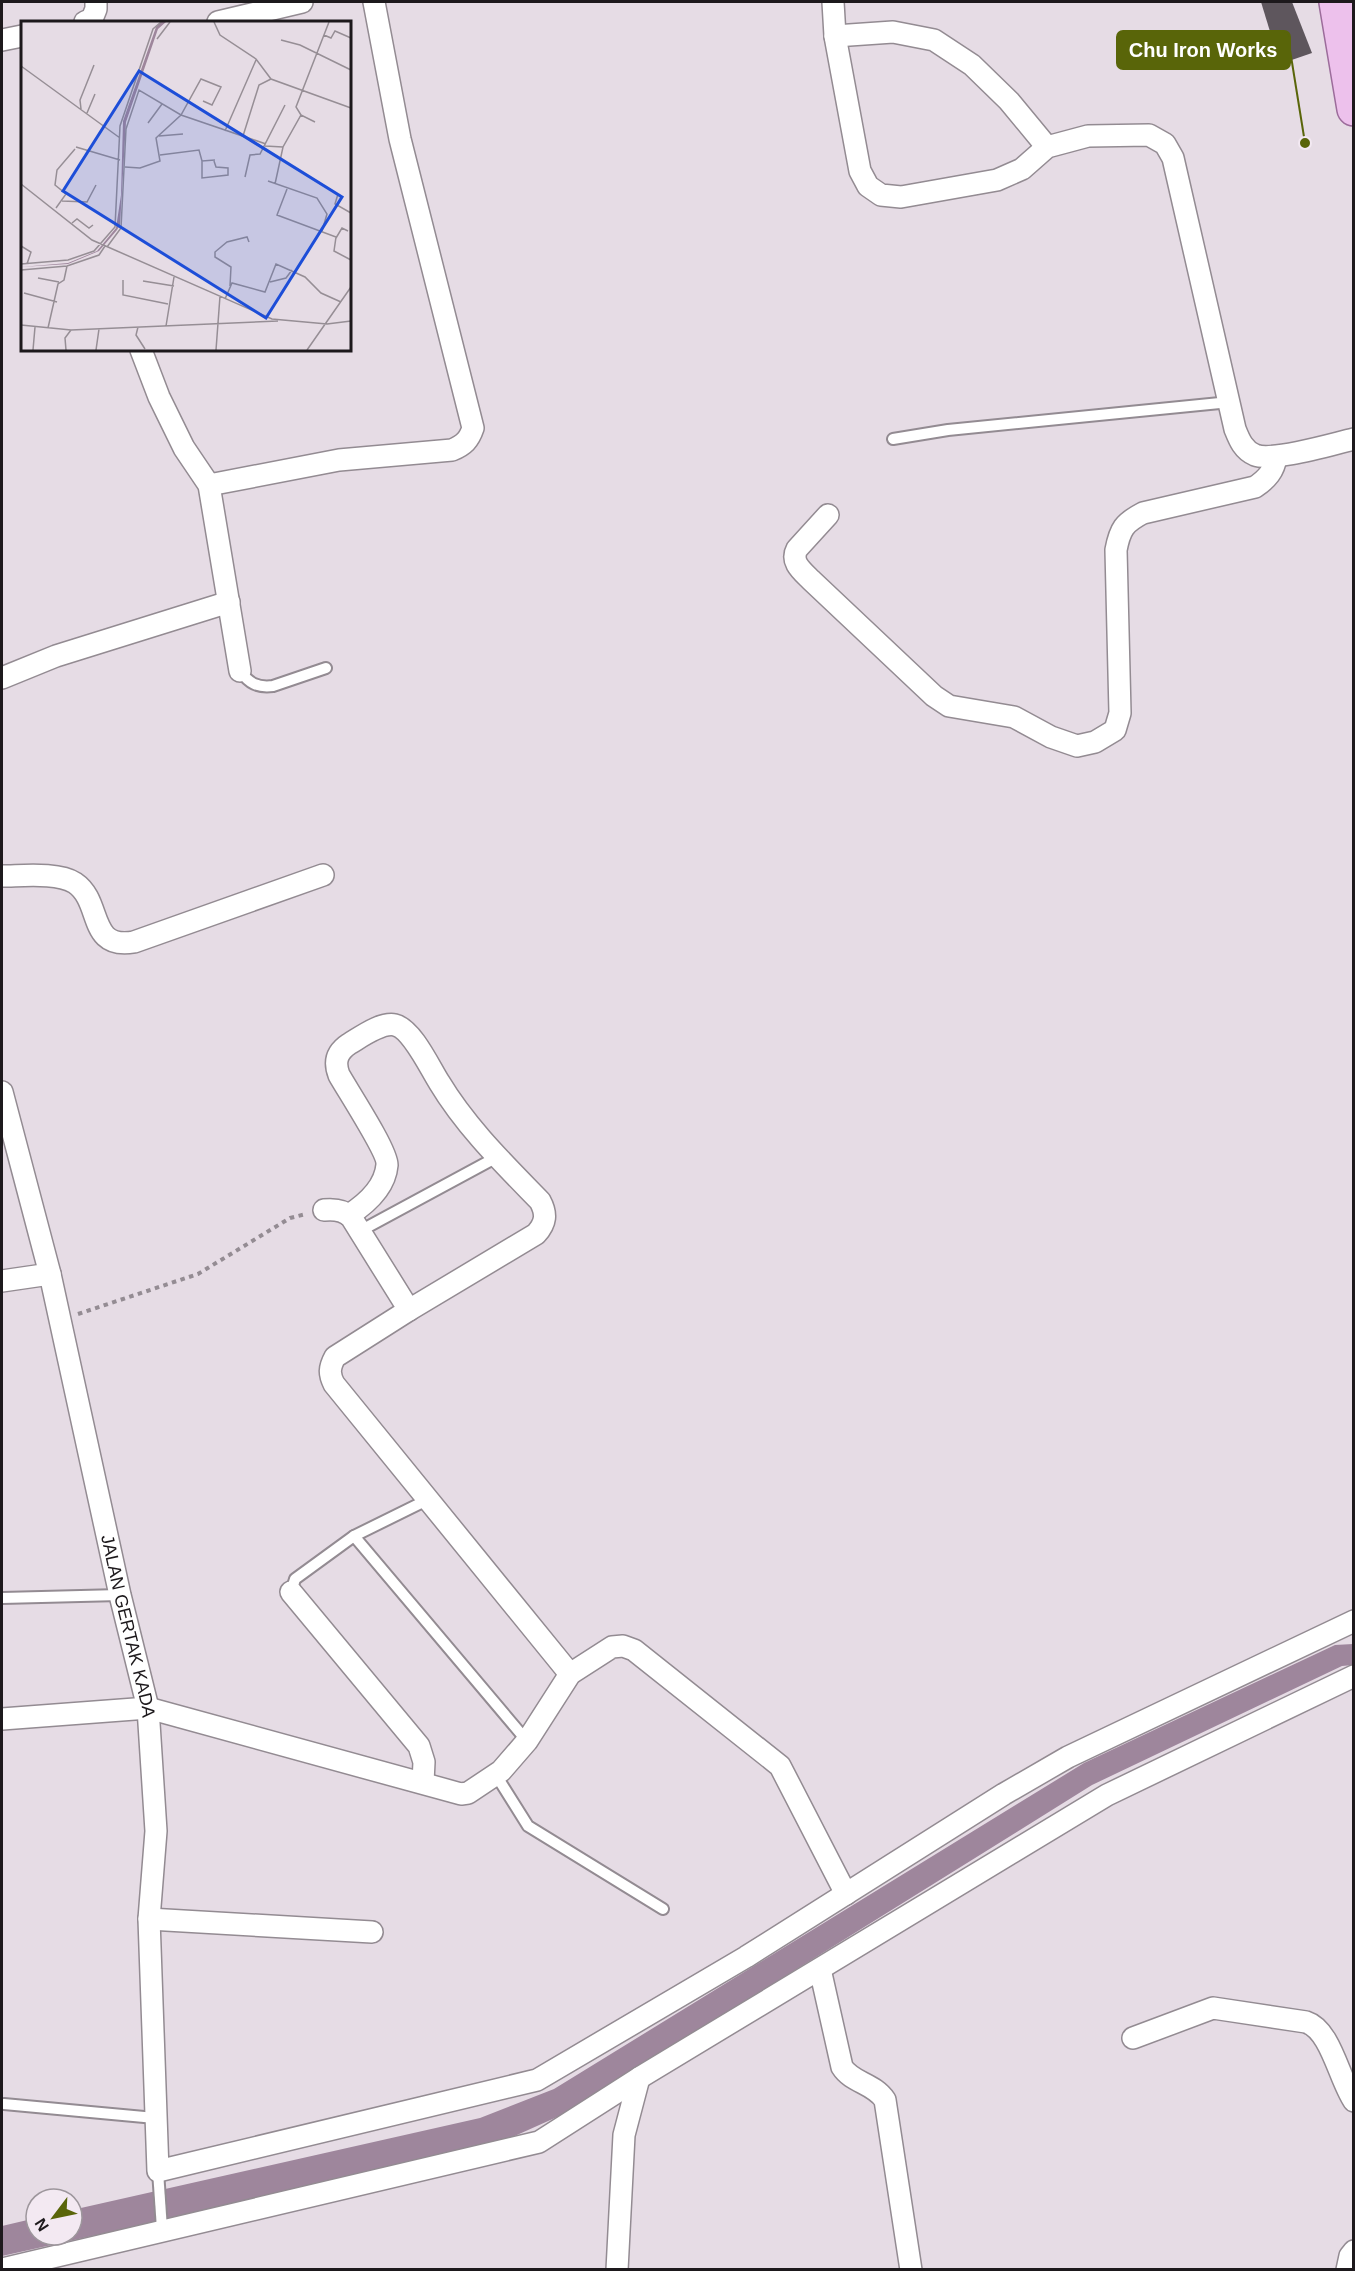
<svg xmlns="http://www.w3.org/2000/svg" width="1355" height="2271" font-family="Helvetica,sans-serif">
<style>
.water{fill:#9e869c}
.building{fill:#5e565d}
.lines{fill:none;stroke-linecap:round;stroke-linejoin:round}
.lane-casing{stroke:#938b92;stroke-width:14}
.street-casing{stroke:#938b92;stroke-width:24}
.primary-casing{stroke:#9c6c9b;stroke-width:36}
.path{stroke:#948c93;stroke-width:4;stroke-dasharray:4.5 4.5;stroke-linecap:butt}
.lane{stroke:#fff;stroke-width:10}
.street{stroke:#fff;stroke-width:21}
.primary{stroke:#edc1ec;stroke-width:33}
.labels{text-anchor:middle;stroke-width:6;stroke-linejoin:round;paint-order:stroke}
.street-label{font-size:18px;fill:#1d191c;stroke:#f3e9f2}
.inset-road{fill:none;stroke:#968e95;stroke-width:1.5}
.view{fill:#1d4ed8;fill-opacity:0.15;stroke:#1d4ed8;stroke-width:3}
.inset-edge{fill:none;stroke:#1d191c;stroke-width:3}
.leader{fill:none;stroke:#596509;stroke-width:2}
.callout-dot{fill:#596509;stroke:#f3e9f2;stroke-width:2}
.callout{fill:#596509;stroke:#596509;stroke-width:2}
.callout-label{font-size:20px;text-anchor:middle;font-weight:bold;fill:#fff}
</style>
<rect width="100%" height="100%" fill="#e6dce5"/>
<path class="water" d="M1353,1644V1665L1342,1666L1092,1785L566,2113L488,2148L2,2256V2226L36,2218V2235H72V2210L480,2118L554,2089L1084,1763L1335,1645Z"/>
<path class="building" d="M1261,2H1292L1312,53L1280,64Z"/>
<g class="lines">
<g class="lane-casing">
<g id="lane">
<path d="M893,439L948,430L1230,402"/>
<path d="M240,671C249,683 257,688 273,686L326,668"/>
<path d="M360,1231L497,1157"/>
<path d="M354,1536L527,1741"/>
<path d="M291,1592L295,1579L354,1536L427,1500"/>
<path d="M2,1598L120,1595"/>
<path d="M496,1775L528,1826L663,1909"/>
<path d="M4,2104L155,2118"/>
<path d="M158,2171L162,2229"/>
</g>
</g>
<g class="street-casing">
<g id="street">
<path d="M833,2L835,36L860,171L868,186L881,195L901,197L997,180L1022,169L1047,147L1088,136L1149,135L1165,144L1173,158L1235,429C1239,439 1243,450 1255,455C1273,462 1332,444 1354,439"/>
<path d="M85,22L92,19L96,9V2"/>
<path d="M218,22L302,2"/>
<path d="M835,36L893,32L934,40L972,65L1009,101L1047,147"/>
<path d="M2,40L22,36"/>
<path d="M141,350L159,397L184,448L209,485L240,671"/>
<path d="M209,485L339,460L452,450C464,445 469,440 473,428L400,139L374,2"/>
<path d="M828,515L797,549C790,562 802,571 811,580L934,696L949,706L1014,717L1051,737L1077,746L1095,742L1115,730L1120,713L1116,550C1120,529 1124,523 1143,513L1255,487C1267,479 1274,471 1276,457"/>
<path d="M2,678L56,656L229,602"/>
<path d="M2,876C22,876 58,872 75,883C103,902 87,950 134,942L323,875"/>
<path id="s1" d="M2,1092L50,1274L120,1595L148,1708L156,1831L149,1919L158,2171L537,2080L746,1957L1004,1794L1068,1757L1354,1621"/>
<path d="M324,1210C334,1209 344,1210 351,1217L409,1310L335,1357C329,1368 329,1374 334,1384L570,1674"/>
<path d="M349,1215C366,1204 385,1188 387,1165C388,1152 348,1091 339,1075C334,1062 337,1052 349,1044C361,1037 381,1022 395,1025C412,1029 430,1068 439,1082C466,1127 504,1164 540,1201C547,1214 546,1223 536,1234L409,1310"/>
<path d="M2,1281L50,1274"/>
<path d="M291,1592L419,1746L424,1762L423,1782"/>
<path d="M2,1719L148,1708L461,1794L468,1793L501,1771L527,1741L570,1674L612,1647L623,1646L634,1650L780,1766L846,1894"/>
<path d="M149,1919L372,1932"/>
<path d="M820,1969L842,2067C852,2083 874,2083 885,2100L911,2270"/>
<path d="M1133,2038L1213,2008L1306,2022C1331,2030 1339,2079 1354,2101"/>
<path d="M2,2269L539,2142L639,2078L1107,1795L1354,1676"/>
<path d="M617,2270L624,2135L639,2078"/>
<path d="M1347,2270L1350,2256L1354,2251"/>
</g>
</g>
<g class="primary-casing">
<path id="primary" d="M1336,2L1354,109"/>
</g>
<path class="path" d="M78,1314L198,1274L290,1218L306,1214"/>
<use href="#lane" class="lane"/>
<use href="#street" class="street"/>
<use href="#primary" class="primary"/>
</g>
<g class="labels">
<g class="street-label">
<text dy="6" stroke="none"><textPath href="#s1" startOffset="549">JALAN GERTAK KADA</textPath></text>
</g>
</g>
<g transform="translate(21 21)">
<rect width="330" height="330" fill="#e6dce5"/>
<path d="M140,1H145L137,8L105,101L99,204L96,209L78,230L47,243L0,246L47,242L76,230L95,207L100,174L102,100L135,6Z" fill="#9e869c"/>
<path class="inset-road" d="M193,1L199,14L235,38L250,58L330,87M303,14L310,17L314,10L330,17M136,18L149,1M260,19L279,24L330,49M0,45L99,117M60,88L59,79L73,44M66,92L74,73M280,94L275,86L308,1M127,102L141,83M204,110L235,39M138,115L162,113M222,115L238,64L250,58M244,125L262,126M55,126L99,139M139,134L178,129L181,140L194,139M181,140V157L207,154V147L195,146L193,140M104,146L119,147L139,140L135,117L160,94L180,58L200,66L191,84L182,80M224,156L229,134L239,133L264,84M247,160L296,177L306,193L301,210M0,163L71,219L251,298L306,303L330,300M254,163L262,126L280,94L294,101M266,168L256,194L315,216L313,230L330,239M317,173L314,183L330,192M41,180L66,181L75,164M35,187L45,173L34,164L36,149L54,128M51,202L56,198L68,207L72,204M315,217L321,207L327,210M0,225L10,231L6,243M86,226L100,207L105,108L118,69L160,94L245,123M0,243L47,239L73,230L94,206L99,105L132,8L140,1M0,249L46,245L78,234L84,225M17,257L38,261M102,259V274L147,283M122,260L153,265M249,261L265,257L271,249M209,265L210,246L194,236V231L206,221L226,216L228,221M3,272L36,281M204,278L211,262L244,271L255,243L284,256L300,272L320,281M0,304L50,309L257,300M145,305L153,256M117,306L115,314L124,328M27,307L37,263L43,259L46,245M12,329L14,306M45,329L44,317L50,309M75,329L78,308M195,329L199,275M286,329L330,266"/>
<path class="view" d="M118,50L321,176L245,297L42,170Z"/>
<rect width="330" height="330" class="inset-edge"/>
</g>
<path class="leader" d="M1305 143L1290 50"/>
<circle class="callout-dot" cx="1305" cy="143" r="6"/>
<rect class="callout" x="1117" y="31" width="173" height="38" rx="6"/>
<g class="callout-label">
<text x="1203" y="57">Chu Iron Works</text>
</g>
<rect width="1355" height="2271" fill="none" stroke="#1d191c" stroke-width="6"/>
<g transform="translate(54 2217) rotate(238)"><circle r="28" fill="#f3e9f2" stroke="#9d969c" stroke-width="1.5"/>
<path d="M0-4.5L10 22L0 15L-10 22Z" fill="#596509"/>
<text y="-9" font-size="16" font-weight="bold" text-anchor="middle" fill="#1d191c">N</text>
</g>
</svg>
